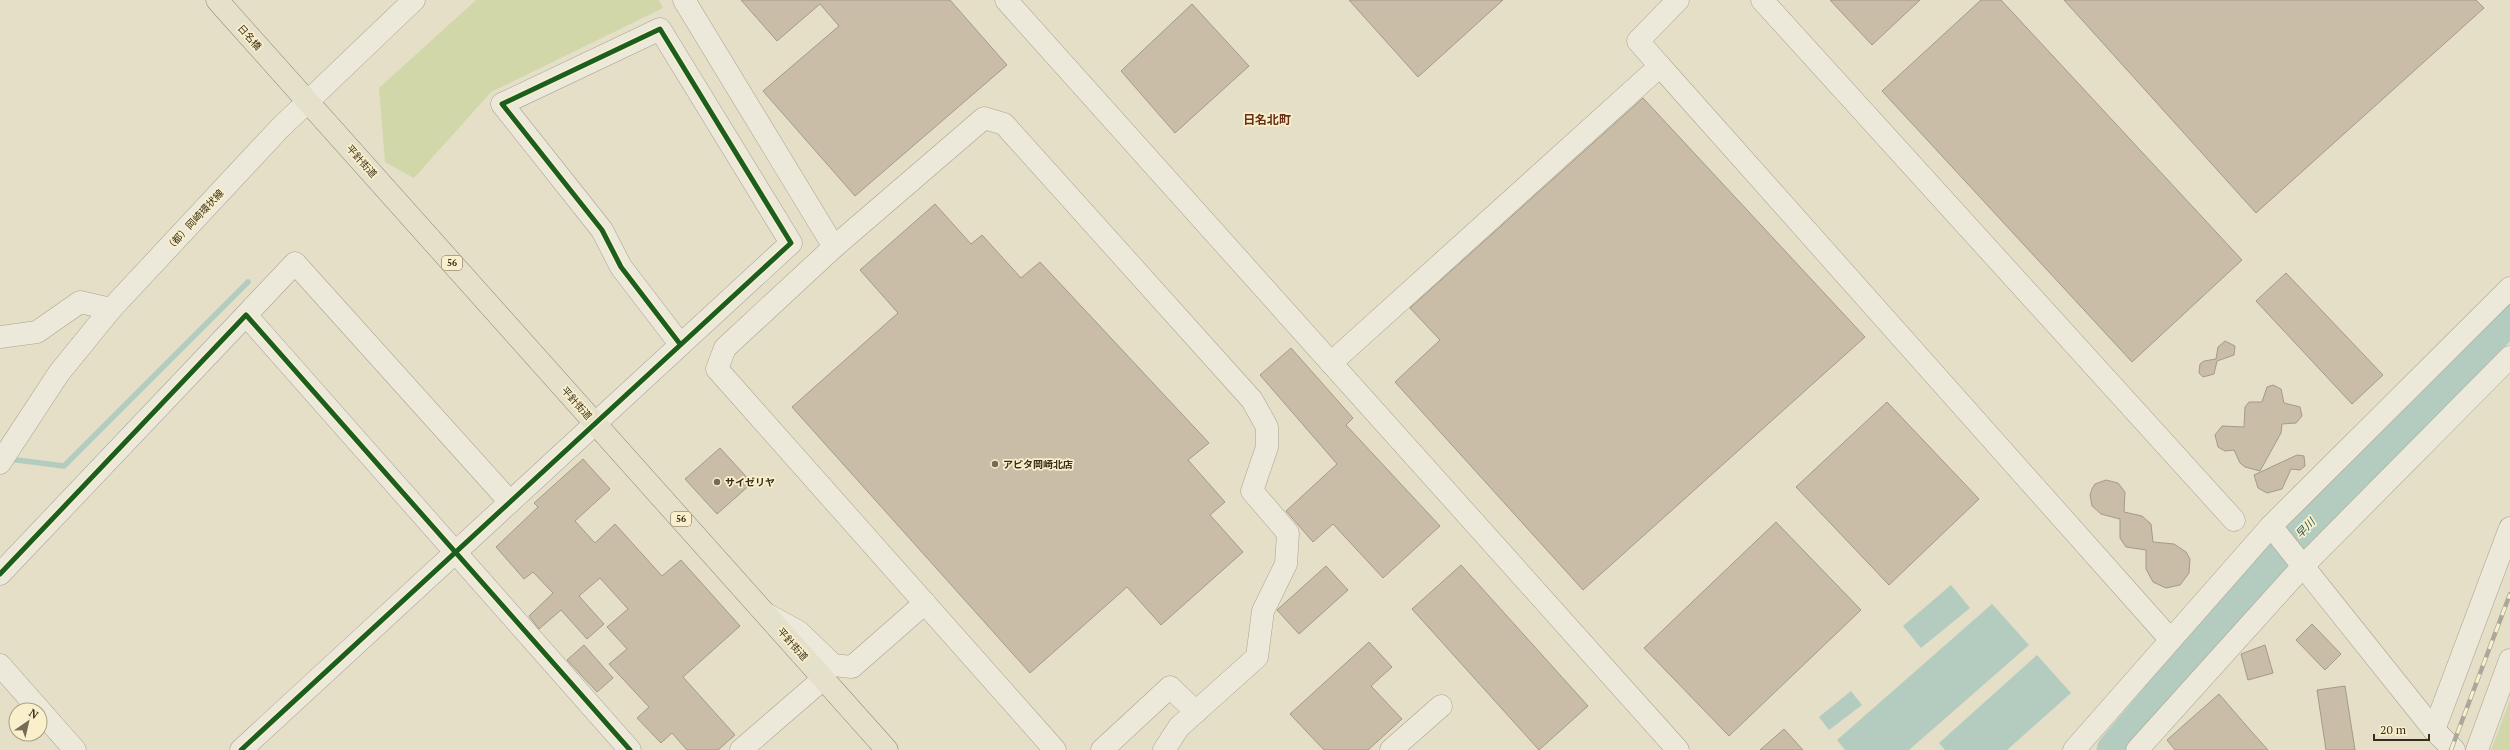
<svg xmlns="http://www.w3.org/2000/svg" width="2510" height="750" font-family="'PT Serif','Noto Sans JP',serif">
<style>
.green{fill:#d1d7a8}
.water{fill:#b4cbbf}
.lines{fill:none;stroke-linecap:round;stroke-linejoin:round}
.stream{stroke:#b4cbbf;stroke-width:5.5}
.river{stroke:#b4cbbf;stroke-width:33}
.building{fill:#c9bda8;stroke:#a59a87}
.minor-casing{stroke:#a9a291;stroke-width:23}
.major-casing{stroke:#8f8878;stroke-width:23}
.minor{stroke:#ece8da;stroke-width:22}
.major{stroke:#e5e0ca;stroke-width:22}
.rail-casing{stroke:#aba89b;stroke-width:4.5}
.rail{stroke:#f9f0cb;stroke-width:3;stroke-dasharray:9;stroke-linecap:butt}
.cycleway-casing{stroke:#f9f0cb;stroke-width:8}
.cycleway{stroke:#1b5e20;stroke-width:5}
.poi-dot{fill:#756b57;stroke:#f9f0cb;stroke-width:1.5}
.labels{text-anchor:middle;stroke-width:3.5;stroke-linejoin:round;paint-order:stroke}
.shield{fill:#f9f0cb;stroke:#72674f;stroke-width:1}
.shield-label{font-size:9px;font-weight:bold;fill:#382c1a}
.street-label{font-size:10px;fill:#382c1a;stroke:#f9f0cb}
.poi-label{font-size:10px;font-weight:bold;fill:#382c1a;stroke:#f9f0cb;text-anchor:start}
.water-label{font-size:11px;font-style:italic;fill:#275759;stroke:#f9f0cb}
.quarter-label{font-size:12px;font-weight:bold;fill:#692f15;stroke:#f9f0cb}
</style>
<rect width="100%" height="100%" fill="#e5dfc7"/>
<g class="green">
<path d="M476,0H659L663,8L491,92L414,178L385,162L379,88Z"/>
<path d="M2510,700V750H2491Z"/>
</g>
<g class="water">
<path d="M1951,585L1970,608L1921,648L1903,626Z"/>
<path d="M1992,604L2029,645L1909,750H1845L1837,740Z"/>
<path d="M2037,655L2071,693L2007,750H1945L1939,743Z"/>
<path d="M1851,691L1862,705L1829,730L1819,717Z"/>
</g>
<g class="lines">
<path class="stream" d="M9,459L64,466L248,282"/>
<path class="river" d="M2113,750L2278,555L2510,318"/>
</g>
<g class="building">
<path d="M741,0H950L1007,65L855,196L763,91L839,26L820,4L777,41Z"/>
<path d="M1349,0H1503L1418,77Z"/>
<path d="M1830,0H1920L1872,45Z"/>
<path d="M1981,0H2001L2242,260L2132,362L1882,91Z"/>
<path d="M2064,0H2476L2484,8L2256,213Z"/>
<path d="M1192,4L1249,66L1175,133L1121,71Z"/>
<path d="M1643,98L1865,337L1583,590L1395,382L1440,340L1410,308Z"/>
<path d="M935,204L971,244L982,235L1021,278L1040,262L1209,443L1188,460L1225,502L1210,515L1243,552L1161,625L1127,587L1030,673L792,407L898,313L860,270Z"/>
<path d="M2286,273L2383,375L2352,404L2256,301Z"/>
<path d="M2225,341L2235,346L2234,355L2217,361L2214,374L2203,377L2199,373L2200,364L2204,361L2216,359L2218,347Z"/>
<path d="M1291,348L1353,418L1346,425L1440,526L1383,578L1333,524L1313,542L1286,511L1337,464L1260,375Z"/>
<path d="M2273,385L2281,389L2284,403L2300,407L2302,416L2296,423L2282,424L2281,433L2260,471L2245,467L2240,463L2234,450L2225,451L2218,447L2215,435L2222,426L2244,427L2245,407L2249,402H2262L2267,387Z"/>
<path d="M1887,402L1979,499L1889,585L1796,487Z"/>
<path d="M720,448L752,483L717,514L685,479Z"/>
<path d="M2297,455L2304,456L2305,466L2300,470L2291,469L2282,489L2267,493L2258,488L2254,475Z"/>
<path d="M583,459L610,489L575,521L595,543L615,524L662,576L681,560L740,626L683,677L735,735L718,750H687L672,733L661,743L637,718L649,707L609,664L627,649L607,627L628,609L600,578L579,596L604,624L587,639L561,610L539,629L529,616L553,593L533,572L524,579L496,547L538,507L534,503Z"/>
<path d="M2106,480L2118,483L2125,492L2124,512L2142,516L2151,524L2153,542L2174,544L2186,552L2190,559L2189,573L2180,585L2166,588L2153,582L2146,569V550L2126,547L2120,538V519L2101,514L2092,506L2090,495L2092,489L2095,484Z"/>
<path d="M1776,522L1861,610L1729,736L1644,648Z"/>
<path d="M1461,565L1588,706L1539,750L1412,609Z"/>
<path d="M1326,566L1348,590L1299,634L1277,610Z"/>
<path d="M2312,624L2341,654L2325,670L2296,640Z"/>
<path d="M1369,642L1392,667L1371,686L1402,719L1368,750H1324L1290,714Z"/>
<path d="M584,645L613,678L597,692L567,660Z"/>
<path d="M2265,645L2273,673L2248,680L2241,654Z"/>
<path d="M2345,686L2355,750H2326L2317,690Z"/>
<path d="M2219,694L2251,731L2268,750H2175L2167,740Z"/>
<path d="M1784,729L1803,750H1760Z"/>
</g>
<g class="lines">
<g class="minor-casing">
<g id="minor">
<path d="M684,0L834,247L725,348L717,369L1055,750"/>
<path d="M1006,0L1678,750"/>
<path d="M1762,0L2234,520"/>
<path d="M1660,66L2170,639"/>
<path d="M834,247L984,118L1004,124L1252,400L1267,427V447L1252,491L1288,533L1286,564L1263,611L1257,657L1179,727L1164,750"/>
<path d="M246,315L295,263L510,502"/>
<path d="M0,337L37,332L80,302L111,309"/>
<path d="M1331,363L1660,66L1638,41L1678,0"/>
<path d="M0,463L59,373L111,309L280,128L414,0"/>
<path d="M2271,526L2434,730L2454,750"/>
<path d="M0,574L246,315L630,750"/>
<path d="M768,615L799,632L833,665L852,667L925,603"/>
<path d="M0,665L75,750"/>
<path d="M2434,730L2510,528"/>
<path d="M241,750L791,243L660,29L502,104L602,230L621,267L680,344"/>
<path d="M741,750L823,679"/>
<path d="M1102,750L1170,687L1196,712"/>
<path d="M1391,750L1441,706"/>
<path d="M2074,750L2271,526L2510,288"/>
<path d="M2137,750L2303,566L2510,357"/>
<path d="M2477,750L2510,660"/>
</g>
</g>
<g class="major-casing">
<path id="major" d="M217,0L887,750"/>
</g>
<use href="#minor" class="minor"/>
<use href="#major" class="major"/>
<g class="rail-casing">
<path id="rail" d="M2451,750L2510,594"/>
</g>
<use href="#rail" class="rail"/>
<g class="cycleway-casing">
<g id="cycleway">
<path d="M0,574L246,315L630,750"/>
<path d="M241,750L791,243L660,29L502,104L602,230L621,267L680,344"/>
</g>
</g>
<use href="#cycleway" class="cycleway"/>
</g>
<g class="poi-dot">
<circle cx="995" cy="464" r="4"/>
<circle cx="717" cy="482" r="4"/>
</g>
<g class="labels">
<g class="shield">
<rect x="442" y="256" width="20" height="14" rx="3"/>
<rect x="671" y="512" width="20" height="14" rx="3"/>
</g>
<g class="shield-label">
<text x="452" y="266">56</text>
<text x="681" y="522">56</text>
</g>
<g class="street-label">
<text transform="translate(250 37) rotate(48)" y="4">日名橋</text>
<text transform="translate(362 161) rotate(48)" y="4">平針街道</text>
<text transform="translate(194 220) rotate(-47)" y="4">（都）岡崎環状線</text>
<text transform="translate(577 403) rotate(48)" y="4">平針街道</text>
<text transform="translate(793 644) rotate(48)" y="4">平針街道</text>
</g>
<g class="poi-label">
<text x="1003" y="468">アピタ岡崎北店</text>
<text x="725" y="486">サイゼリヤ</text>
</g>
<g class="water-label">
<text transform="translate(2305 528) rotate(-46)" y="4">早川</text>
</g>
<g class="quarter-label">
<text x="1267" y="124">日名北町</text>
</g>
</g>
<g transform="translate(28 722) rotate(34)"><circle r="19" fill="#f9f0cb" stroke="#aca284"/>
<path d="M0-3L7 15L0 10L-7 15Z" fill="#756b57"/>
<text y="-6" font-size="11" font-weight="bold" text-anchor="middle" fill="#382c1a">N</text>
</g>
<path d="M2374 734v6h55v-6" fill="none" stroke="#382c1a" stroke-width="2"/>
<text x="2380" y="734" font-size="12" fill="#382c1a" stroke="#f9f0cb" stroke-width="3" paint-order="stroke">20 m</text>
</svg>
